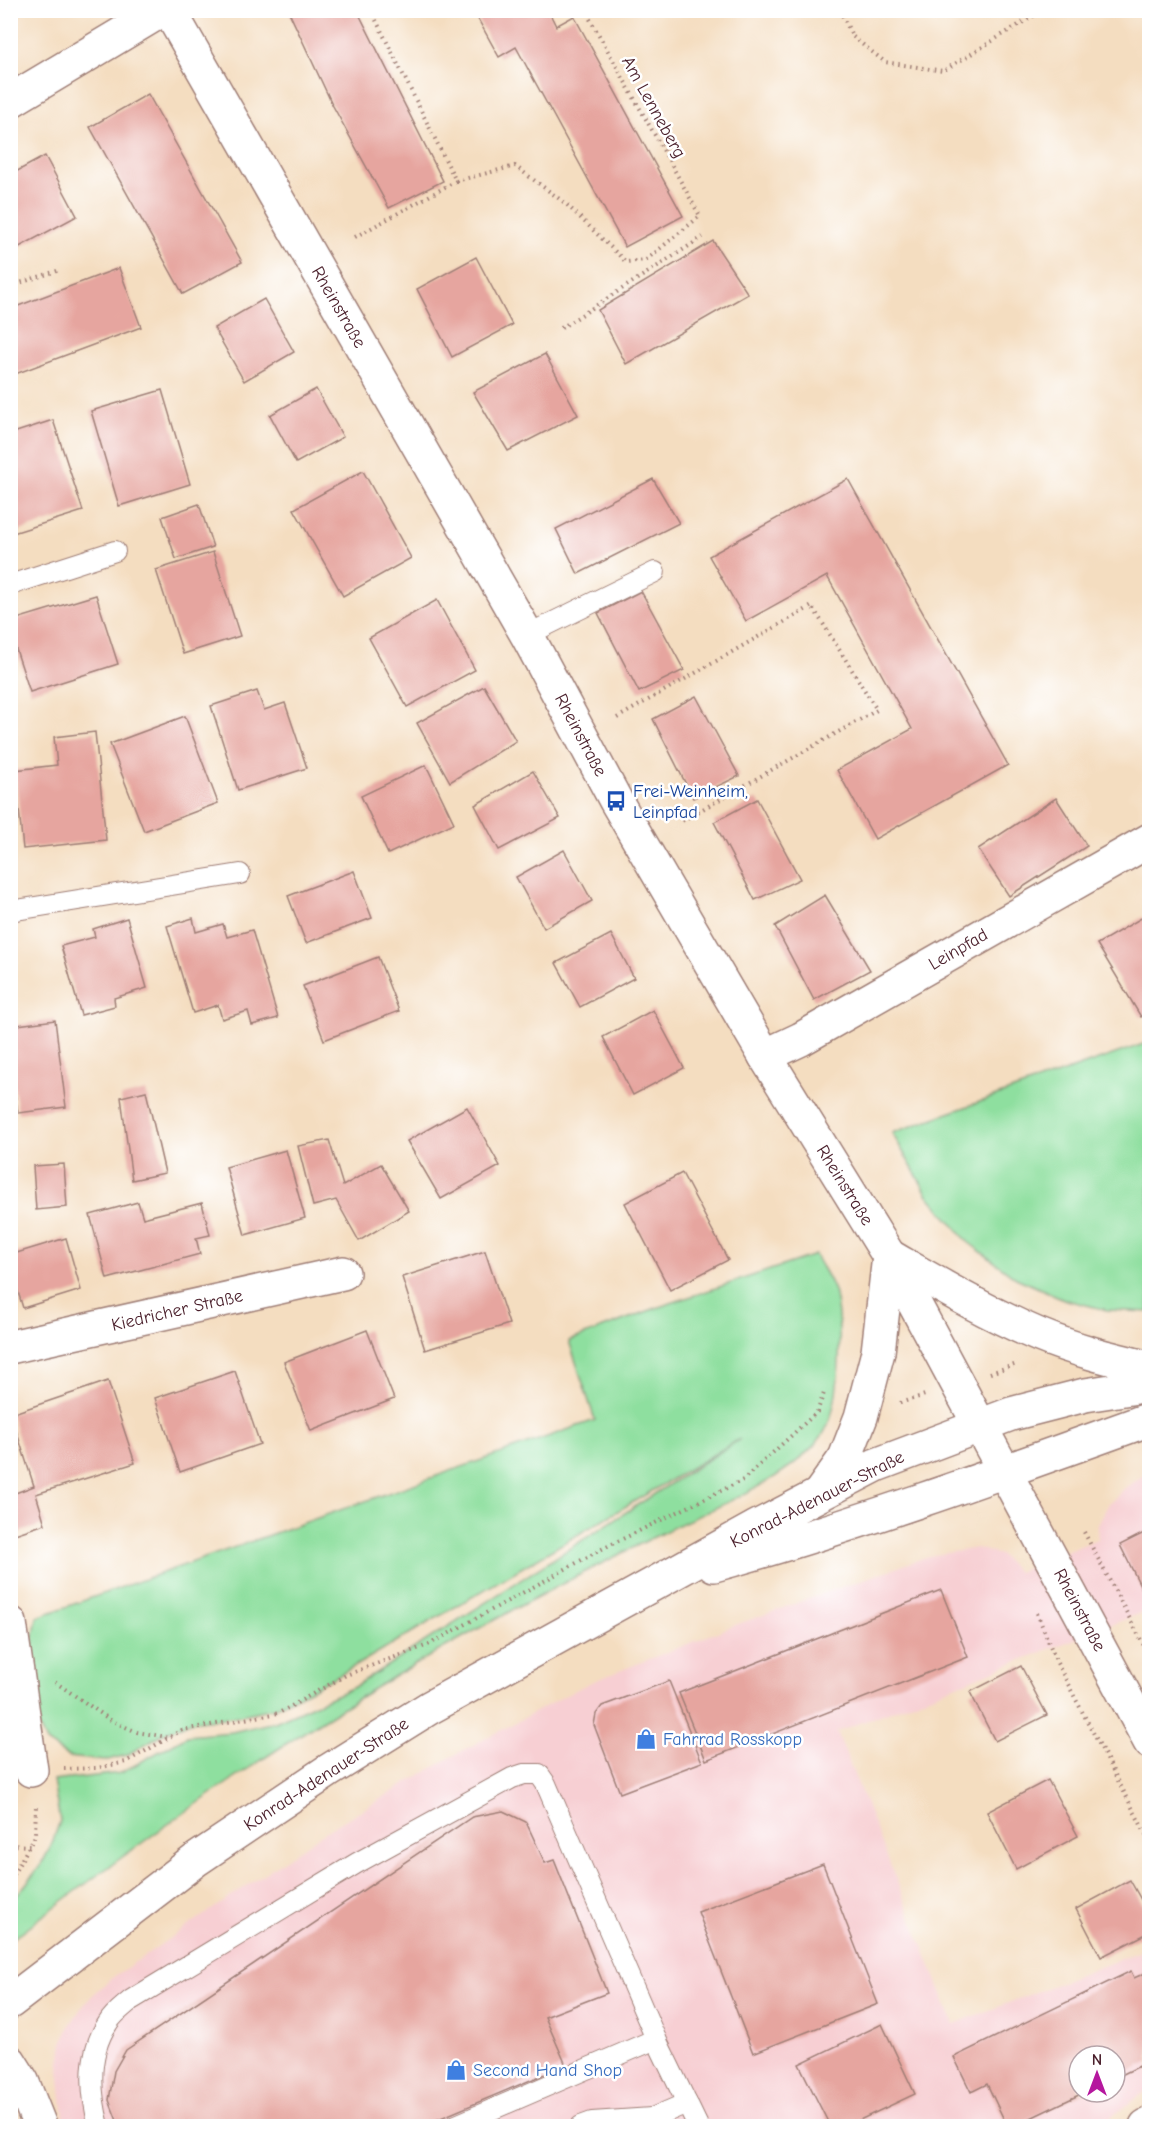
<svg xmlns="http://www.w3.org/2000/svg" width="1160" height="2137" font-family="'Comic Neue',sans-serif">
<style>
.built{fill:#f7cfd3;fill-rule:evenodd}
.green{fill:#8edf9f;stroke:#6c7f65;stroke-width:1.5}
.building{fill:#e6a59f}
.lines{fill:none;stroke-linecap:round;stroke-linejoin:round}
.service-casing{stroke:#9f7e76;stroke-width:22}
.minor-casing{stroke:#9f7e76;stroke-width:36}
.tertiary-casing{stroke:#9f7e76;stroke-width:36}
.secondary-casing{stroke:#9f7e76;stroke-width:36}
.path{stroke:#9f7e76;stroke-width:4;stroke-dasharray:1.5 4.5;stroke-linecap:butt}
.service{stroke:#fff;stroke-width:20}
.minor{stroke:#fff;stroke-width:33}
.tertiary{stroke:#fff;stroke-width:33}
.secondary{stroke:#fff;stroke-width:33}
.labels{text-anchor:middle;stroke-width:5;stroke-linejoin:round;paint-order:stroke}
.street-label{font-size:18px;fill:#4a1f2b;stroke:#fff}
.transit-label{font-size:18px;fill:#164399;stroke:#fff;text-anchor:start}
.shop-label{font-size:18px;fill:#366cbe;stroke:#fff;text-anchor:start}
</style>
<rect width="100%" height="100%" fill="#fff"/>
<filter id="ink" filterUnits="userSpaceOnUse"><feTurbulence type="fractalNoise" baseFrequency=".0167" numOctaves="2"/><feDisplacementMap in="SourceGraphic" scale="12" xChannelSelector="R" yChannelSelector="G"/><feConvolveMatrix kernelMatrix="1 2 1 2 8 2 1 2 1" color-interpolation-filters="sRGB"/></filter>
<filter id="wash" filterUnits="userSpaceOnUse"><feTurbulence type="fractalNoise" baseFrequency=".008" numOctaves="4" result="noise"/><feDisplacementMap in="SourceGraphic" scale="24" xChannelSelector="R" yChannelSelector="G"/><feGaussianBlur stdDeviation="1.35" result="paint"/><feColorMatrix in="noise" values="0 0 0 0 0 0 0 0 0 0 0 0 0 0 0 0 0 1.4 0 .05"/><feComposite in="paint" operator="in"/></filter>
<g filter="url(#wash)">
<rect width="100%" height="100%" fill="#f4ddc0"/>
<path class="built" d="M1149,1471V1610L837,1732L954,2024L1149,1948V2089L1099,2126H65L59,2069L63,2043L70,2025L86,2001L112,1978L328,1830L453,1756L589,1683L738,1624L929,1556L977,1548L1000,1555L1018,1572L1097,1539L1098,1524L1108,1505L1125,1488ZM1079,2056H1115V2092H1079Z"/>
<g class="green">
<path d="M1149,1042V1312L1107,1310L1066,1300L1016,1278L968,1242L928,1195L892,1133Z"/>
<path d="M815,1255C821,1267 830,1279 834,1291C843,1324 842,1410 821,1437C788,1481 714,1507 664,1532C596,1566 527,1601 460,1639C302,1726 154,1831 11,1940V1903L41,1865L51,1846L60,1821L53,1781L121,1773L187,1736L232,1732L275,1722L354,1687L740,1439L343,1673L274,1708L232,1717L190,1722L164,1733L127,1755L104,1761L69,1757L46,1742L35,1718L30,1657L37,1617L595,1420L569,1341L656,1308Z"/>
</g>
<g id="blocks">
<g class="building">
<path d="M288,10H357L443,181L389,208L333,106Z"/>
<path d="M473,10H548L556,26L574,16L683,216L625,247L516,47L499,57Z"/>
<path d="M148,94L242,262L183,294L90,127Z"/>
<path d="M45,156L77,216L10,252V175Z"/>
<path d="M713,241L748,294L626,364L598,310Z"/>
<path d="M476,257L512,325L452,357L417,289Z"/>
<path d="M119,268L141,327L10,376V309Z"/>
<path d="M264,299L294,352L244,381L214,328Z"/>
<path d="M545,354L578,415L508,451L473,392Z"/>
<path d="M316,389L343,437L296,463L270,415Z"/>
<path d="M162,390L190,484L119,506L91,411Z"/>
<path d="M53,420L83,511L10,534V434Z"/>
<path d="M363,471L411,558L343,596L294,509Z"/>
<path d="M653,479L679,523L578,574L556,529Z"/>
<path d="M848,479L1008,765L875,839L837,770L912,729L827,576L746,621L709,556Z"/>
<path d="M199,504L213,547L176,559L162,517Z"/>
<path d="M213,552L240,636L183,654L156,570Z"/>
<path d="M641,591L684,670L639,692L598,613Z"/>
<path d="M96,595L118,664L30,692L10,631V621Z"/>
<path d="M437,600L475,670L407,707L369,638Z"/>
<path d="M484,686L516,741L450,782L417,723Z"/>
<path d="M257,691L264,710L285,703L307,768L238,790L211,706Z"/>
<path d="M696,696L739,776L693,798L653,719Z"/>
<path d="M185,716L218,803L144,831L110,744Z"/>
<path d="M95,732L106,840L23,849L15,770L57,765L54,737Z"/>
<path d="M426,765L454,823L388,854L361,796Z"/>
<path d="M533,771L560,818L499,850L475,805Z"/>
<path d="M1056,798L1087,846L1009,896L978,849Z"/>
<path d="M757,799L800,879L755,900L714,822Z"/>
<path d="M564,850L592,901L544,928L516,877Z"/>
<path d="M354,871L372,918L306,943L288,896Z"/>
<path d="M825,895L870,970L814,1000L775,926Z"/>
<path d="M1143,917L1150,928V1012L1141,1017L1097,944Z"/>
<path d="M127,918L147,988L114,998L115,1006L81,1015L61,946L95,937L93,929Z"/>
<path d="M193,918L196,932L223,924L227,937L252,930L278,1018L252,1025L248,1011L222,1019L218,1005L193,1013L167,926Z"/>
<path d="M611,934L634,978L580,1007L556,963Z"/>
<path d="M378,957L399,1011L324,1040L303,986Z"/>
<path d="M653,1010L684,1068L633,1095L603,1037Z"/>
<path d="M55,1020L66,1107L18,1113L10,1060V1026Z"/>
<path d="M146,1091L165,1173L132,1180L121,1097Z"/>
<path d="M467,1107L500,1166L441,1199L407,1141Z"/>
<path d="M329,1140L343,1186L381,1164L409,1211L359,1241L336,1200L313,1206L298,1146Z"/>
<path d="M286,1150L305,1218L245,1235L226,1167Z"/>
<path d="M64,1164L67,1207L36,1210L33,1166Z"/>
<path d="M682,1173L728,1260L670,1290L625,1203Z"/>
<path d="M138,1202L143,1218L202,1203L210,1235L196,1238L200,1254L107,1279L90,1215Z"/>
<path d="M66,1238L81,1290L23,1308L10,1265V1255Z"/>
<path d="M485,1251L509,1324L425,1350L402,1277Z"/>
<path d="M367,1330L394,1399L311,1431L284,1362Z"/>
<path d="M235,1371L260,1444L180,1472L155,1398Z"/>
<path d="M108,1381L135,1463L36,1494L45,1524L12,1535L10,1495L34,1486L11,1414Z"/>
<path d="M1150,1530V1605L1120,1545Z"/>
<path d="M941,1590L968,1657L706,1760L679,1693Z"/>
<path d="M1021,1666L1047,1715L995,1741L970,1692Z"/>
<path d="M669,1681L702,1762L620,1793L594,1725L596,1714L602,1706Z"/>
<path d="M1048,1780L1078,1836L1016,1869L987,1812Z"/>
<path d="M503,1811L526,1822L545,1863L554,1860L607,1993L545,2017L566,2065L422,2126H119L109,2100L114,2071L126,2050L472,1817Z"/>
<path d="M823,1864L878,2004L753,2053L698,1912Z"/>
<path d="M1130,1880L1150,1916V1932L1101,1957L1076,1909Z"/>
<path d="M1131,1971L1134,1978L1150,1971V2061L1115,2078V2056H1079V2092H1085L1014,2126H1007L987,2084L971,2092L954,2057Z"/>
<path d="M882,2024L915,2094L847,2126H830L799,2064Z"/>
</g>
</g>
</g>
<g filter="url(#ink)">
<use href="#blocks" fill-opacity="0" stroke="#9f7e76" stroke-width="1.5"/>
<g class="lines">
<g class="service-casing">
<g id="service">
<path d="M10,585L115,551"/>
<path d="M527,635L655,572"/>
<path d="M10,911L240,874"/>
<path d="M99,2126C90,2092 87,2054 108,2023C113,2014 123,2007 131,2000L357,1863L512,1778L524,1774H539L546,1784L656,2039"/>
<path d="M454,2126L656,2039L698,2126"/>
<path d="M581,2126L592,2122L652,2118"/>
<path d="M646,2126L652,2118L687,2103"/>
</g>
</g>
<g class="minor-casing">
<g id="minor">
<path d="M10,101L162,10"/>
<path d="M765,1056L801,1039L1150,840"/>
<path d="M10,1347L343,1273"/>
<path d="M10,1623L31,1770"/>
<path d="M10,2062L22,2081L40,2126"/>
<path d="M1146,2126L1150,2124"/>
</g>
</g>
<g class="tertiary-casing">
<g id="tertiary">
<path d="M169,10L527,635L616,801L765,1056L889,1256L980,1426"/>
<path d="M889,1256C938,1284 987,1313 1039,1335C1075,1350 1112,1359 1150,1368"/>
<path d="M820,1493L845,1458L861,1417L878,1352L889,1256"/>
</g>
</g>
<g class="secondary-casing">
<g id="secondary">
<path d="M980,1426L1150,1742"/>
<path d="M714,1565C861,1524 1006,1471 1150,1419"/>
<path d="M10,2002L197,1859L328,1771L429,1708L755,1528L876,1465L1011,1414L1085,1395L1150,1385"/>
</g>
</g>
<g class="path">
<path d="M840,10L852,36L885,62L943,71L1043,10"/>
<path d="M456,181L515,166L565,203L626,262L646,260L700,216L585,10"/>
<path d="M355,237L456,181L371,10"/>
<path d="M10,286L60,270"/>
<path d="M561,328L703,237"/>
<path d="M617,718L812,606L877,710L680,822"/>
<path d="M990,1373L1017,1364"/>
<path d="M900,1403L925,1395"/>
<path d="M1084,1532L1150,1657"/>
<path d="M1037,1613L1057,1663L1150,1842"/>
<path d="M55,1682L112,1721L137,1732L167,1737"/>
<path d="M64,1769L97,1768L126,1762L182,1730L279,1713L346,1675L428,1645L600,1550L743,1480L817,1412L824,1393"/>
<path d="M10,1845L30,1846"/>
<path d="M10,1880L35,1836L36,1805"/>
</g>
<use href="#service" class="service"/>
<use href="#minor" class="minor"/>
<use href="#tertiary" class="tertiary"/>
<use href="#secondary" class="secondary"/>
</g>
</g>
<defs>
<g id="bus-bare" transform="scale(1.62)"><path d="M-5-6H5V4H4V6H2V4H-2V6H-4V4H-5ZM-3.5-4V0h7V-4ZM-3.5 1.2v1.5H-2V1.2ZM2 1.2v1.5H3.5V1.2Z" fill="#1a4fb4" stroke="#fff" stroke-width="2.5" paint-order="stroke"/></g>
<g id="shop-bare" transform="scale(1.62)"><path d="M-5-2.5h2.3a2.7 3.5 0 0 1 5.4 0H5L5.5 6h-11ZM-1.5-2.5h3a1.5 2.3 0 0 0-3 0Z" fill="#3f7fe0" stroke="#fff" stroke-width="2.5" paint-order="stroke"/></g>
</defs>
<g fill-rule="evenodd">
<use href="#bus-bare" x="616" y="801"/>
<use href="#shop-bare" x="646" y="1739"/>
<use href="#shop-bare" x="456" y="2070"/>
</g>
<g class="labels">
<g class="street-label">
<text transform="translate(654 107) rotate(61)" y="6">Am Lenneberg</text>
<text transform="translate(339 307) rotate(60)" y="6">Rheinstraße</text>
<text transform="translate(581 735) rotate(62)" y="6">Rheinstraße</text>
<text transform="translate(958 949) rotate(-30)" y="6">Leinpfad</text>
<text transform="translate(845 1185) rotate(58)" y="6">Rheinstraße</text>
<text transform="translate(177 1310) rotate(-13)" y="6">Kiedricher Straße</text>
<text transform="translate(817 1499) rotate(-27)" y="6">Konrad-Adenauer-Straße</text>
<text transform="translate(1080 1610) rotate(62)" y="6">Rheinstraße</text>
<text transform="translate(326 1774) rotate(-33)" y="6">Konrad-Adenauer-Straße</text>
</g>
<g class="transit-label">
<text x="633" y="797">Frei-Weinheim,<tspan x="633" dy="21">Leinpfad</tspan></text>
</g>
<g class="shop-label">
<text x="663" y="1745">Fahrrad Rosskopp</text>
<text x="473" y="2076">Second Hand Shop</text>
</g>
</g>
<rect width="1160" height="2137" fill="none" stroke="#fff" stroke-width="36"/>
<g transform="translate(1097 2074)"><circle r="28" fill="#ffffff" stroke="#b7a5aa" stroke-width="1.5"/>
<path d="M0-4.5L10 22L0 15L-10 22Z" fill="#b5179e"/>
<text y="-9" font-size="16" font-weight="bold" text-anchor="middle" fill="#4a1f2b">N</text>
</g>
</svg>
